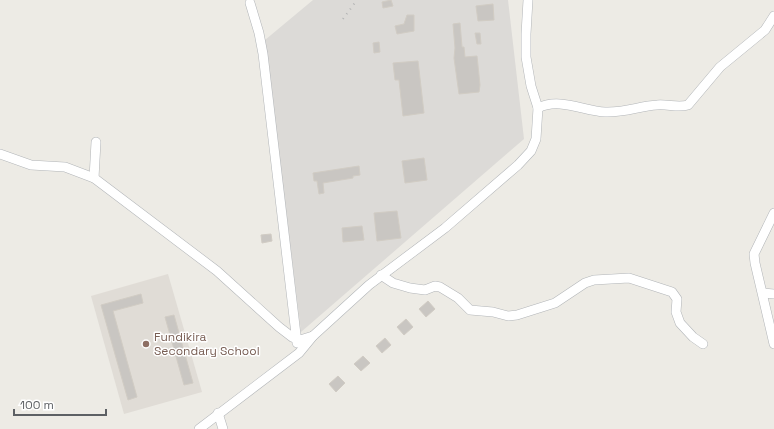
<svg xmlns="http://www.w3.org/2000/svg" width="774" height="429" font-family="'Space Grotesk',sans-serif">
<style>
.industrial{fill:#dcdad7}
.education{fill:#e0dcd6}
.building{fill:#c9c6c2;stroke:#d1ccc4}
.lines{fill:none;stroke-linecap:round;stroke-linejoin:round}
.minor-casing{stroke:#b2b5b8;stroke-width:10}
.minor{stroke:#fff;stroke-width:9}
.rail{stroke:#b3b4b4;stroke-width:2;stroke-dasharray:1 5;stroke-linecap:butt}
.education-dot{fill:#8d6e63;stroke:#fff;stroke-width:1.5}
.labels{text-anchor:middle;stroke-width:3;stroke-linejoin:round;paint-order:stroke}
.education-label{font-size:12px;fill:#785e54;stroke:#fff;text-anchor:start}
</style>
<rect width="100%" height="100%" fill="#edebe5"/>
<path class="industrial" d="M313,0H508L524,139L301,332L265,40Z"/>
<path class="education" d="M168,274L202,392L124,414L91,296Z"/>
<g class="building">
<path d="M391,0L393,6L383,8L382,2Z"/>
<path d="M493,4L494,20L478,21L476,6Z"/>
<path d="M407,15H414V31L397,34L395,26L404,24Z"/>
<path d="M460,23L462,47H464L465,57L477,56L480,85L479,92L459,94L454,58L455,48L453,24Z"/>
<path d="M475,33H480L481,44H477Z"/>
<path d="M379,42L380,52L374,53L373,43Z"/>
<path d="M418,61L424,113L403,116L399,80H395L393,63Z"/>
<path d="M424,158L427,180L405,183L402,161Z"/>
<path d="M359,166L360,175L353,176V178L323,183L324,193L319,194L317,181H314L313,173Z"/>
<path d="M397,211L401,238L377,241L374,213Z"/>
<path d="M362,226L364,240L343,242L342,228Z"/>
<path d="M271,234L272,241L262,243L261,235Z"/>
<path d="M141,294L143,303L113,311L137,397L128,400L101,305Z"/>
<path d="M428,301L435,309L426,317L419,309Z"/>
<path d="M174,315L193,383L184,385L165,317Z"/>
<path d="M406,319L413,327L404,335L397,327Z"/>
<path d="M385,338L391,345L382,353L376,346Z"/>
<path d="M363,356L370,363L361,371L354,364Z"/>
<path d="M338,376L345,383L336,392L329,384Z"/>
</g>
<g class="lines">
<g class="minor-casing">
<g id="minor">
<path d="M250,3L259,33L263,54L297,343"/>
<path d="M538,108C559,97 584,111 605,112C624,113 640,106 657,105C668,104 678,108 688,105L720,67L765,30L774,16"/>
<path d="M0,154L31,165L65,167L94,178L217,271L279,327L292,337L300,340L313,336"/>
<path d="M94,178L96,142"/>
<path d="M774,213L754,254L755,263L774,344"/>
<path d="M381,275L393,283L410,288L425,290L435,286L440,287L458,298L470,310L493,312L508,316L517,315L555,303L585,283L594,280L629,278L672,292L677,299L676,312L680,323L693,337L703,344"/>
<path d="M763,293L774,294"/>
<path d="M218,413L223,429"/>
<path d="M199,429L299,353L313,336L369,285L445,228L518,165L531,151L536,139L538,108L531,86L526,57V34L528,0"/>
</g>
</g>
<use href="#minor" class="minor"/>
<path class="rail" d="M343,19L357,0"/>
</g>
<circle class="education-dot" cx="146" cy="344" r="4"/>
<g class="labels">
<g class="education-label">
<text x="154" y="341">Fundikira<tspan x="154" dy="14">Secondary School</tspan></text>
</g>
</g>
<path d="M14 409v6h92v-6" fill="none" stroke="#5d6064" stroke-width="2"/>
<text x="20" y="409" font-size="12" fill="#5d6064" stroke="#ffffff" stroke-width="3" paint-order="stroke">100 m</text>
</svg>
